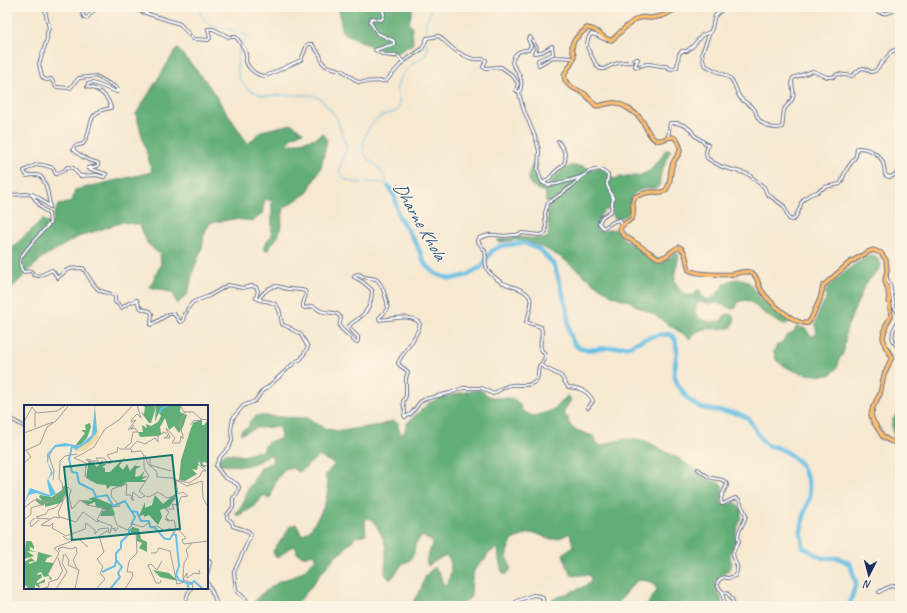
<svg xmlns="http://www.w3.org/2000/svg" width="907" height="613" font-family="Caveat,sans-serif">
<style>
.forest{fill:#62ae77;stroke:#3e6e6a}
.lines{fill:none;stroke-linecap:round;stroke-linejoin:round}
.stream{stroke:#67c0e5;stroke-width:1}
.river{stroke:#67c0e5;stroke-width:4.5}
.minor-casing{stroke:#687086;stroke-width:4}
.primary-casing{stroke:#687086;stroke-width:5.5}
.minor{stroke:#fff;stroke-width:2}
.primary{stroke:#fcbd6e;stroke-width:3.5}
.labels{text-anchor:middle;stroke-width:3;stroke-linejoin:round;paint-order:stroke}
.water-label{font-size:18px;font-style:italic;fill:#325a86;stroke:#fcf5e5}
.inset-river{fill:none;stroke:#67c0e5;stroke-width:2}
.inset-road{fill:none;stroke:#9f9ea2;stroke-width:1}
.view{fill:#0f766e;fill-opacity:0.15;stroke:#0f766e;stroke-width:2}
.inset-edge{fill:none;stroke:#1b2f5e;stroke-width:2}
</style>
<rect width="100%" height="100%" fill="#fcf5e5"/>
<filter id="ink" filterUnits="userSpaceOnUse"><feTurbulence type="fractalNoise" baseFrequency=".025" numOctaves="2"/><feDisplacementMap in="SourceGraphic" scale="8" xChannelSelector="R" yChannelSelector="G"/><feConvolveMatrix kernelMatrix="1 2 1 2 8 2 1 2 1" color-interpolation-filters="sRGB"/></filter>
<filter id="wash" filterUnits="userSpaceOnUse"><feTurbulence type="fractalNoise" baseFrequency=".012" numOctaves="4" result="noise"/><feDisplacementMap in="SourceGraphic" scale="16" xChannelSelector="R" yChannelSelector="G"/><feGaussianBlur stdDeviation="0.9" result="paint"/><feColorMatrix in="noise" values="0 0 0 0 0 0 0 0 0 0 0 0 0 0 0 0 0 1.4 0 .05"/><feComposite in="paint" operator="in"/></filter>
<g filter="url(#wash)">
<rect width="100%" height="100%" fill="#f7e8d0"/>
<g class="forest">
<path d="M338,7H413L409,23L412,27L413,44C408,46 403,50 399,52C385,56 355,38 342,32L340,14Z"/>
<path d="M177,48L205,80L248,144L261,131L292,124L303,132L290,138L288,145L316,138L322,133L327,140L321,167L307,193L284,208L279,235L267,251L263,247L272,235V201L265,199L262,214L253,221L233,219L210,223L204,234L202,248L193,271L188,294L177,304L173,293L150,287L161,264L160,255L147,243L140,225L123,222L78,237L43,257L7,293V257L14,246L43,219L47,223H53L54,215L58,205L72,202L75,190L152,172L136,114Z"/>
<path d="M665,150H671C667,155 667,160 664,166C661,172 659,177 660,185L657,188C646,188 631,189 630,204C630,207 631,209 630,213L629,214L617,219L614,218L613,215L608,209C599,214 597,220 597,230C603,232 608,230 615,229L624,239L661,262L666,260L676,252L679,255C677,269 670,278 680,290C685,295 689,296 695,295L697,290H700L702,296L707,300C719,298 720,285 729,281C734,279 742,278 747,281C753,285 755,293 760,298C770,307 782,313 793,320C790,322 788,324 784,324C779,324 764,313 759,309C751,302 749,298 738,302L736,308L732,309L718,303L708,304L699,302L696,305L695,313C702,323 710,322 722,321L724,316L728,314L732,315L735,318L732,327C720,332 706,324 694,334C693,335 691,337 690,339L655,315L633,304L631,302L613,296L594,283L562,258L542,247L524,241L516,240L499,242L497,240L519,237L538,239L546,238L548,237C550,227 545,214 550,204L546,202V195L545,192C534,188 524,184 530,170C531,166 532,164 535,162L536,163C536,175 537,183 550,187L551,186L549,183L559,173L570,166H583L590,169H594L600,167L608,172L613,179L626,176H638L650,171L656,163L659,161Z"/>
<path d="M872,255L877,258L881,264L880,269L868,281L863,289L846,330L844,350L842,356L839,359C839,367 836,370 830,375C810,376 791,373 776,360L774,351L777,345L781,343L787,336L794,332L797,326L806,329L810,336L816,335C817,331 816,330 816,326C815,324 820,309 821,307C824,301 828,302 825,293L827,288C841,276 854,262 872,255Z"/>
<path d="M481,390C484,393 488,396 492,397C505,400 517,393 522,411L533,416L548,412L555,408L568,395L571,400L563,412L565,416L569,419L568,422L573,429L593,436L598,444L601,446L608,443L625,439H637L646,441L681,460L710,480L720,483L723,486L721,501L722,504H731L735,502C737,504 740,507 741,510C744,520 732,532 736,542C731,549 728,555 732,563C730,572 723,574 716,579C713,590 724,595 721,606H648L647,605L657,590L655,586L648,581L638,580L633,584L616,606H594L589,601L578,602L565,606H544L546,602L581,588L590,583L591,576C586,574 579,575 573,576L567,567L563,554L573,546L570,533C564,536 558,539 552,539C547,539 543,536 538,534C532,532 525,534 520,537C519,537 514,539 514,539C511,542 506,553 507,556C508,565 515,568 505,575L502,572L499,560L498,549L496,548L487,555L485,560L481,562L474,571L472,579L471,594L470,598L460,606H410L421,589L426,575L434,567L439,572L444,586L448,583C450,574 454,564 447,556C439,558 434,561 428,566L426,561L433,542L422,536L415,544L414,553L410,560L402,564L397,572L391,579H389L385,574L386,547L383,538L374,521L369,518L365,520L366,534L355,537L342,552L336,555L316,580L307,592L297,603L280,606H251L260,595L280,581L295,576L303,571L317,558L312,554C305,557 304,557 297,553L296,547L295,546L289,548L279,558L275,556L273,551C279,542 286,535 290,526L296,524L302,535C308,532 311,529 315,522C325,506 331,495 325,475L335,464L318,456L305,468L298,472L292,468H286C280,474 275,481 273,489C272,493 272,495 269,499L263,495C260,500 257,505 252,508C247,511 242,513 237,516L236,512L242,506L244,501L248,488L252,483L261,468L272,462L273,457L269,455L257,462L246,466L217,465L218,459L225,453L244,456L255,452L263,451C266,440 270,442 280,439C281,435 281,430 277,427L257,428L241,434V431L250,426L249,422L256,416H265L283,417L308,418L321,426L327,429L339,431L381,425L392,421L398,423V428L401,434L404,433L407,423L429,403L443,397L470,391Z"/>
<path d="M900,410V447H899C891,431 887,424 900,410Z"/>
</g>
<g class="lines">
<g class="stream">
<path d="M199,7L202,17L210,26L234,30L249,36L245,40L240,42L237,67L239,78L249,90L264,96L282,95H312L321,99L336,116L347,147L339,170L344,179L356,183L371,182L382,183L389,187"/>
<path d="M425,39L426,21L430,15V7"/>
<path d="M389,186C386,180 383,173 378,167C371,160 363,159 363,146C363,134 373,119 384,115C389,113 395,114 398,109C401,104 398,97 397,91C397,85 399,79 403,74C405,71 408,67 411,65C416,61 425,58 427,51C428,48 426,45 426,42"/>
</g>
<path class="river" d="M389,187L395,197L398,215L417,245L425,264L436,274L451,279L468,275L481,267L492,251L501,246L524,243L540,250L554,264L567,308L569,331L574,344L579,348L587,350L629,346L644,339L658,335L670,334L675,339L677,350L674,375L678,385L688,399L701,408L739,414L748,418L762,440L768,446L776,447L787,452L800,463L808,480L810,497L805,511L801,530L803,547L822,558H839L850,564L856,583L849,606"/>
</g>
</g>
<g filter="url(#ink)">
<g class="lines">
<g class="minor-casing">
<g id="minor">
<path d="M80,7L84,17L87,18L97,7H100"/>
<path d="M132,7L133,9L180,24L193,39L208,40L210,38L208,29H213L229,37H236C239,41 243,46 245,51C247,54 246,57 246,61C248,69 257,76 266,76L301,60L307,45L309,44H312L320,55L322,62L326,66L343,71L358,82L386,81L403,62L422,49L427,38L439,36C451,47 457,54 473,59C478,60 481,58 486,60L483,67L485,68L501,67L511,74L518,83L516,90L519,93L523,108L536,139L539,151L538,170L541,180L543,183L548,185L557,184L581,177L590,171L600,169L608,175L607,185L613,198L611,211L602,217L599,223L603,228L615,221L620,220L622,225"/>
<path d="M381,7L384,14L383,18L381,20L372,18L370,22L377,33L394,41V44L375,50C383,56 389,56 398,56L403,62"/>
<path d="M869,7C882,15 886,16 900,7"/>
<path d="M710,32C714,27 712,21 715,16C718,13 722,10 725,7"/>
<path d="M607,40C601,39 597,34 591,34C588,37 587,42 587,46C587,48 596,65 598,67C600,69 600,69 604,69C614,63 620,62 632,62L633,60L638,59L635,66L638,67C641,66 644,64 648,64C654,64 660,67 666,66L668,68L672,69L677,67L679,54L682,51H687L693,46L702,35L710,32L702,53L704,64C712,71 723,72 731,79C735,84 736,90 739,96C742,102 752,105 755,110C756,112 756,116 758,118C763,126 774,130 782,127C784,121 782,114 785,108C788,104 792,102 793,97C795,91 790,84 793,78L813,71L827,77H833L838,74L852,76L860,69L864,68L871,72L875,71L892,51L900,49"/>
<path d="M519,93C525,80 519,74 512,63C514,54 518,50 528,50L531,46L528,39L530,37L537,48L534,53L542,52L552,46L553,54L538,60L539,65L553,57L573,58"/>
<path d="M668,137L670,123H677L686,126L691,130L694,135L708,145L706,152L707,158L713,162L722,167L748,174L764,187L767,194L784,206L789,219L793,220L795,218L800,208L801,203L804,199L809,195L817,192L825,187L840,184L842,181L843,177L847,169L856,156L857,148C864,148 868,149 873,152C884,159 884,164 885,175L889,177L893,176L900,171"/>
<path d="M543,183C549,180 551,176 555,172C557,169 561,168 563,165C569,157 563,148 558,141"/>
<path d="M7,195L32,194L38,197L50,207C49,199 47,181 40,176C35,174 31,175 27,176L24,171C37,163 38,163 53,168L56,174L65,170L67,167L73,168L80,176L97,175L104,177L106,174L88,168L98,166V163C88,160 80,157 73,149L75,146L83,144C95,128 83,112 111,108C108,96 100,89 87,87L88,84L93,83L117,92V88L96,76L79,78L70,88L56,87L51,79L46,80L42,77L39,64L47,39V33L49,28L44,7"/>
<path d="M32,195L41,207L49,214L50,223C44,230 22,252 20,260C19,264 21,268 23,272L31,271L34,275L39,276L52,270L58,278C67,268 70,268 83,268C88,275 92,285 99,290C102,292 110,293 115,296V302L118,304L121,308L129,303L137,300C139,309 141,309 150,311L152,314L151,325L169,314H174L180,322L183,321L184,314L186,313L188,308L193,302L209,296L228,285L243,288L251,286L256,287L258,291L256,298L260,300"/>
<path d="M887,276V279L890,285L894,307L897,311L900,317C897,325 889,333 894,342C895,345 898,347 900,350"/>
<path d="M540,365L561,376L568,387C579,388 588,390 593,401L588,408"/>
<path d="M7,416L9,418L25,427"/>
<path d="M698,469C702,472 705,475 709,477C716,480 724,477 727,485C724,491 719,497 722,504C727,503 731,499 736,498L739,500L746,515C745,524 735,532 739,541C737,545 734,549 733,553C733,563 741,564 735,576C734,576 730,578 728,578C723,578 727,576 722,578C714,582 718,588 723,592"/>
<path d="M207,560L210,562L207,574"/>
<path d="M207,582L214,596L217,606"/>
<path d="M879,592C887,588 891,584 900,587"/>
<path d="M187,606C185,599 187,594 191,588"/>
<path d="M246,606L247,602L246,599L242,596L236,590L234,572L250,537L251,534L248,531L233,526L232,522L227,518V515L233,507V498L237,495L239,487L237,484L224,477L216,466L220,457L230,446L232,440L231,430L233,418L243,406L255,401L263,390L267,388L295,362L301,359L308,347L300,333C295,332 293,330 290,328C287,326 285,326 282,324C280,315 281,305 270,302C266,301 263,301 260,300V297C264,292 270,286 276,286C280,286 285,289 289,289C295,290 300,289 305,291L306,294L303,304V307L305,308L312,306C316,307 318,310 321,311C329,314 338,310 341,319C337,328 342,329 347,334C350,336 353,339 355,342H357L358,340V337L353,332L349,326C352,322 356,321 359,318C369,311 372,301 372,290L363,282L356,278L354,277L355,275L359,274L364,277L376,279C381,283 382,287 384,292C388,306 391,307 379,318L380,320C391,319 413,313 420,324C416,341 405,348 398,363C400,367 405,368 408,372L406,378V396L403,402L405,412L404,415L405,417L411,414L420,402L425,399L450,393L463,388H482L493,394C499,391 505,385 512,385C519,384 526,387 533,383C540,380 537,372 539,367C541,363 545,360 545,356C545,353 542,351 541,349C539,342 544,336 541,327L526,322C528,316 531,310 531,304C531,289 514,288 503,283C498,281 493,276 489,272C483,266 487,258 485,251C483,248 480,245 478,241L479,238L489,235H496L505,236L512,235H516L522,233L539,235L544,234L546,231L545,213L548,203L572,186L581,177"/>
<path d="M511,606L517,601L533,595L540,596L543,598V603L541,606"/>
<path d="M726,606C725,601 721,596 723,592C729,593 734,599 733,606"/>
</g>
</g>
<g class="primary-casing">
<path id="primary" d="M677,7C671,13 661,17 651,18C647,18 643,17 639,18C630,21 618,35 612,40C602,40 600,29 587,28C582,33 572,39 572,47C572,51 574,53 574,57C573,63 568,68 565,73C561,86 578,89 585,94C589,98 592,102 596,106C603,106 612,101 617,103C623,105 636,113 640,118C645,123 649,138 656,140C666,143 672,129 679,144C683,153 676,156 673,163C670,170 671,177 669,184C668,187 667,190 664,191C661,193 655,192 652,192C647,192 644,193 640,195C637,196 636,195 635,197C630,203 636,212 632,218C627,224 613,226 625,236L658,258C667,259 671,250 679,247C687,251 686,262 689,270C697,275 724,275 734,274C739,273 747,270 752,273C758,276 758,286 762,291C768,301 796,326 808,323L811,319L820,299L823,286L849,263L868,252L873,250L881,253L886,260L887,270L885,281L888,290L891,316L886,325L883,337L885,346L892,357L884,375L880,394L873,407L871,415L873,421L883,437L890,441L896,443H900"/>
</g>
<use href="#minor" class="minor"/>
<use href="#primary" class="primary"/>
</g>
</g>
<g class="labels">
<g class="water-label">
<text transform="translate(420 221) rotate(60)" y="6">Dharne Khola</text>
</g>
</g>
<g transform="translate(24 405)">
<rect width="184" height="184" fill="#f7e8d0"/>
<path d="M118,0H130V3L131,0H157L156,7L163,10L159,22L155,28L150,21L145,25L141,13L136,22L137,28L141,26L134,31L116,32L114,27H119L118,20L123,23L122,19L127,21L134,17L137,11L135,7L131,17L132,2L127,18H125L117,7L120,9L121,2ZM178,14V20H180L184,15V59L181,57L178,58L182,63L177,61L175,56L173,65L168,64L173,69L161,76L155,75L157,55L166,26L169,18ZM66,18L67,22L63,33L56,40L51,41L61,28L57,25H62L61,20ZM102,51L95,61L99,65L103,59L106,66L118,52L111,61H117L112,64L111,72L116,71L121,65L118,72L124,71L117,75H122L120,77H103L97,82L87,81L83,84L82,80L73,79L62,73L65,55L73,62L79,54L78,59H83L78,62L81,63V67H86ZM40,80L44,84L37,98L21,102V99L18,101L12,96V93L19,96L15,92L16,90L28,92L38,85ZM152,88L151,94L145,102L136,105L138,112L134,120L125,110L120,112V110L115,111L121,97V103L128,100L131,90L139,99ZM70,92L91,101L88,102L91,109L90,111H76L78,106H81L80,104L72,102L71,97L64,100L57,95L69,96L64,94ZM109,122L115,124L117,134L123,137V147L115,143L118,138L113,136L112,128H107L106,124ZM2,136H7L10,141V144L6,142V145L13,147L3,146L10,151L0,154ZM14,147L29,151L23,153L21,157L30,158L24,169L28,174L26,175L25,171L20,172L17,167L14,168L13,170L17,169L18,172L12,177L14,178L21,174V177L15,179L16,183L11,180V184H4L2,180L0,182V157L7,153L11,156L5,157V159L13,156ZM129,165L145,168L154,176L136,172Z" fill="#62ae77"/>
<path d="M72,16L75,32L62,45L52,47L51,45L66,36L72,28Z" fill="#eeda9e"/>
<path d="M71,0L73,27L66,36L52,45L46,41L32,42L25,49L24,58L29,68L24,74L32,89L25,92L12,88L5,90L0,99L6,83L26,90L23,76L27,67L23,56V49L31,40L41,38L55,41L68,30Z" fill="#67c0e5"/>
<path class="inset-river" d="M135,9L137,4L144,0M48,42L45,54L48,67L53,68L55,78L69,85L72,92L83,90L89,101L101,96L107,106M107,106L113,107L117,116H125L126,122L131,123L141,134H146L149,129L152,130L155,161L152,170L155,175L163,178L165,184M107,120L111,112L108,107M78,167L91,161L92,156M163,178L167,179L170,176L179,184M86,184L96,172L94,168L98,162L92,155V148L97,143V137L105,129V124"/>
<path class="inset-road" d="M156,0L160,7H169L177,14L184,15M8,2L13,8L33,6L42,0M0,17L8,2M167,20L169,16L178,15M11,22V7M109,22L104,25L112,15L107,17L108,14L113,9L117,13L113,0M0,28L29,17M101,43L107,38L109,27H114L111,23L107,24L110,20M0,46L16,39L23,22L32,16L45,0M28,46L25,51L30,66L29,75M60,48L50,53L62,58L61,61L62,62L65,56L62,55L63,54L67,55V60L70,57L68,56H75L72,53H80L85,59L88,57L83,50L93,47L94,42L96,44H106L113,36L121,39L131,33L134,37V31L141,27L144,31L140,33H146L142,23L151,33L148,38H156L157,31L159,34V31L156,22L158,12L162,10L159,9L162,6M60,48L70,42L81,24L95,15L109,0M121,50L124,59L133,67V72L148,73L163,81L178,76L179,93L184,102M126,52V60L147,66M0,58L7,52L2,45M62,62L61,71L67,76M39,86L38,78L35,74L36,56L41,51L53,49M122,91L125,92L134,87L143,93L150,91L147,98L149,100M44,93L43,87L34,108L36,113L30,112L17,120L26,121L29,118L28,123L42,131L61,124L62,118L71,125V129L75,124L84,123L85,127M0,103L10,95L27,97L44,82L47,85L45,92L48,104L56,95L63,100L79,103L73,115L88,121L86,128L83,126L75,131L80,147L73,154L79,162L76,168L81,174L72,184M79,105L82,104V111L89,109L93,120L103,125L109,119L119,122L124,118L128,122L133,121L141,126L146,123L150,128L152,124L150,115L144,116L141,114L145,115L142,112L145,107L141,104H150L148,99L154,100L157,92L164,91L159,87L154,89L152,75L165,78L176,71L178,66H182L173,58L175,54L178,60L184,61M85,109L88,102L96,101L87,91L88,84L103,79L102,90H107L108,95H110L108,94L109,87L116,93L121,91L115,86L125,71L120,63V51L117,46L107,47L108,44M12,112L22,109L24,105L31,103L39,95M36,112L52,117L59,107L73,117L75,116M11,113L6,117L7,122L15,115M12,113L26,114M0,115L7,109V103L25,97M153,123L162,133L158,135L160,139L184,136M87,124L91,123L90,125L92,126L94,122M39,131L42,134L56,135L64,142M36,147L34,144L39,142L47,144L52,142L53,148L49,155L53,164M127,148H132L135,143L146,146L153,179L160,177L159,172M41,149L45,155L44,160L55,165L51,184M34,153L38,165M24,169L35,148L30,143L53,134M159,172L160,158L164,151L162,145L168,138M159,174L163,168V173L170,168L176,169L175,165M137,175L136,178H132L124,160L127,159L133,165L138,156M160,175L168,178L169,184M16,184L24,182L25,177L34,174L39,165M32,184L43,167L38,158L40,149M101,184L109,171L108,167H103L105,156L113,148L112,126L107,121"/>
<path class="view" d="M148,50L156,124L48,135L40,62Z"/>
<rect width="184" height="184" class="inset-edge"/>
</g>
<rect width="907" height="613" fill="none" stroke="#fcf5e5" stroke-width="24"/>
<g transform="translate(869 575) rotate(186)" stroke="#fcf5e5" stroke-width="3" paint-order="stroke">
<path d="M0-3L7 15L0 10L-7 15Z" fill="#1b2f5e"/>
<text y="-6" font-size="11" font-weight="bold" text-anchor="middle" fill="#1b2f5e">N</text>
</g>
</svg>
